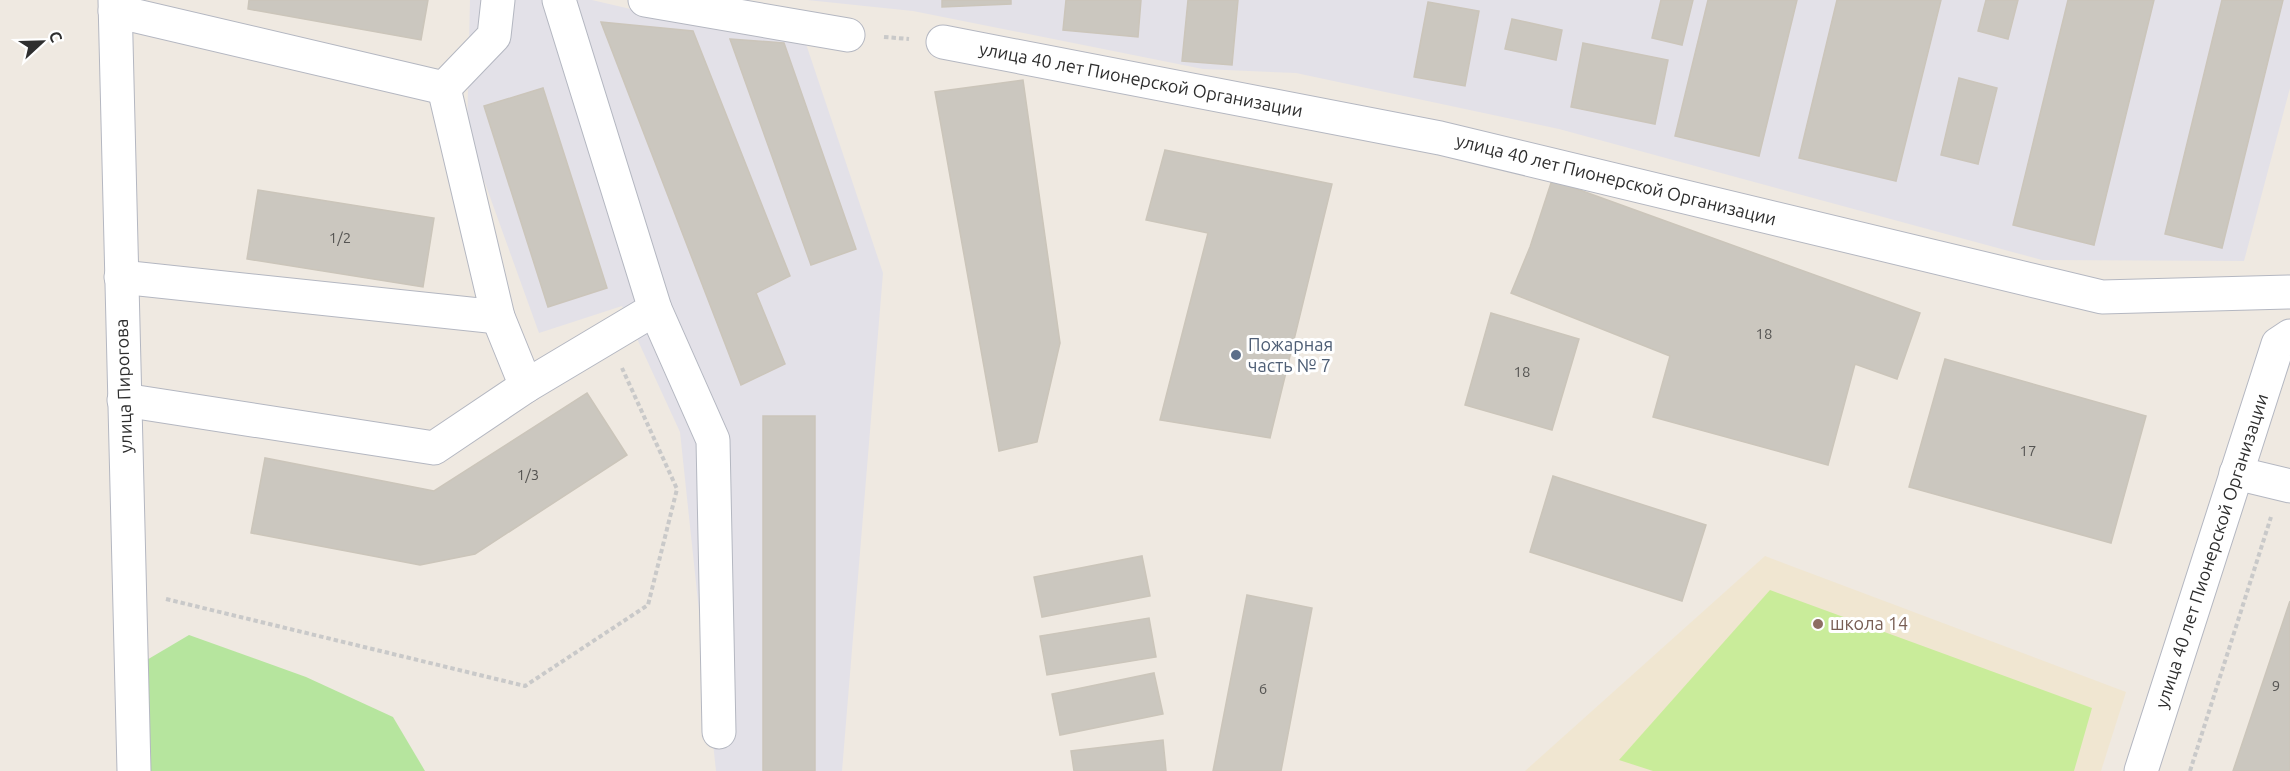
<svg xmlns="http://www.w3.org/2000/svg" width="2290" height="771" font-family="Ubuntu,sans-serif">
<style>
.industrial{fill:#e3e1e8}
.education{fill:#f0e6d1}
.green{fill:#b6e59e}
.pitch{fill:#c9ec9a}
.building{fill:#cbc7bf;stroke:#cbc5ba;stroke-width:1.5}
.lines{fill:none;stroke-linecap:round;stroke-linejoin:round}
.minor-casing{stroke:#b4b7c1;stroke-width:35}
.path{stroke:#c9c9c9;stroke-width:4;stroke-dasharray:4.5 3;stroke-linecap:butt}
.minor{stroke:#fff;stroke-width:33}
.service-dot{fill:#5c6f8a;stroke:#fff;stroke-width:2}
.education-dot{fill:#8d6e63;stroke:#fff;stroke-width:2}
.labels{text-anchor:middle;stroke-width:6;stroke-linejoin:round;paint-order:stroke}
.number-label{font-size:15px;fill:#555452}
.street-label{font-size:18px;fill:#2e2e2e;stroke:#fff}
.service-label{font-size:18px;fill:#4e5e75;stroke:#fff;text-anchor:start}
.education-label{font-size:18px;fill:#785e54;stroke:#fff;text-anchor:start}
</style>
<rect width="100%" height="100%" fill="#efe9e1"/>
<g class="industrial">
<path d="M470,0H592L686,22L805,41L883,273L842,771H716L680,432L622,306L539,333L467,133Z"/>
<path d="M807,0H2290V88L2244,261L2042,260L1559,129L1296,73L1203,69L913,11Z"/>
</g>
<path class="education" d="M1765,556L2126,692L2101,771H1525Z"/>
<path class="green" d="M189,635L306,677L393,717L425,771H143L140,664Z"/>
<path class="pitch" d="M1770,590L2092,708L2074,771H1653L1619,760Z"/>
<g class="building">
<path d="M249,0H428L421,40L248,9Z"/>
<path d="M942,0H1011V4L942,7Z"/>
<path d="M1066,0H1141L1138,37L1063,30Z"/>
<path d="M1188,0H1238L1232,65L1182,61Z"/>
<path d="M1661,0H1693L1682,45L1652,38Z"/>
<path d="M1708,0H1797L1759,156L1675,136Z"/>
<path d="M1837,0H1941L1896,181L1799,158Z"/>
<path d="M1986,0H2018L2008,39L1978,31Z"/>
<path d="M2068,0H2154L2094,245L2013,225Z"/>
<path d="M2222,0H2283L2222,248L2165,234Z"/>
<path d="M1428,2L1479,11L1465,86L1414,77Z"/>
<path d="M1512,19L1562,30L1556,60L1505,49Z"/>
<path d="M601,22L693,31L790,276L756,293L785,364L741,385Z"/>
<path d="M730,39L784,43L856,249L811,265Z"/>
<path d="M1583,43L1668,60L1655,124L1571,107Z"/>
<path d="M1959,78L1997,88L1978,164L1941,155Z"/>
<path d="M1023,80L1060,343L1037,442L999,451L935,92Z"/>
<path d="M543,88L607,288L548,307L484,106Z"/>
<path d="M1165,150L1332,184L1270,438L1160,420L1208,233L1146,220Z"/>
<path d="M1552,180L1920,313L1897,379L1855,364L1828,465L1653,417L1670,356L1511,293L1530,247Z"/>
<path d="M258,190L434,218L423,287L247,259Z"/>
<path d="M1491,313L1579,339L1552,430L1465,405Z"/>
<path d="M1945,359L2146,416L2111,543L1909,487Z"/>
<path d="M587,393L627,455L475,554L420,565L251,533L265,458L434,491Z"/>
<rect x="763" y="416" width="52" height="355"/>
<path d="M1553,476L1706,525L1682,601L1530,552Z"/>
<path d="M1142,556L1150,596L1042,617L1034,577Z"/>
<path d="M1247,595L1312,608L1281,771H1213Z"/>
<path d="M2290,601V771H2233Z"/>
<path d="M1149,618L1156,657L1047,675L1040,636Z"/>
<path d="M1154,673L1163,714L1060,735L1052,694Z"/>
<path d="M1163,740L1166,771H1074L1071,751Z"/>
</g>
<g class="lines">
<g class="minor-casing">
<g id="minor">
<path d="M115,0L134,771"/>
<path d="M645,0L848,35"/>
<path d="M115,11L444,88L494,36L498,0"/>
<path d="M943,42L1440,138L2102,297L2290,292"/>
<path d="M121,277L498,317L444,88"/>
<path d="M655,309L713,440L719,732"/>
<path d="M526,386L655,309L559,0"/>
<path d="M124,400L434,448L526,386L498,317"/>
<path d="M2236,473L2290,486"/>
<path d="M2141,771L2278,344L2290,336"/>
</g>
</g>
<g class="path">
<path d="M884,37L909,39"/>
<path d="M166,599L525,686L648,605L677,489L622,368"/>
<path d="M2190,771L2271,517"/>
</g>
<use href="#minor" class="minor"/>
</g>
<circle class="service-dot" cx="1236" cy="355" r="6"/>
<circle class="education-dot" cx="1818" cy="624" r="6"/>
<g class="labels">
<g class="number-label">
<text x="340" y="243">1/2</text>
<text x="1764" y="339">18</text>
<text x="1522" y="377">18</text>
<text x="2028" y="456">17</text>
<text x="528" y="480">1/3</text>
<text x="2276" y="691">9</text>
<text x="1263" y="694">6</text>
</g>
<g class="street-label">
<text transform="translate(1141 80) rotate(11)" y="6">улица 40 лет Пионерской Организации</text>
<text transform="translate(1616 180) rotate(14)" y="6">улица 40 лет Пионерской Организации</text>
<text transform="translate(124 386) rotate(-92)" y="6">улица Пирогова</text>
<text transform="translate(2212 551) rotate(-72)" y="6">улица 40 лет Пионерской Организации</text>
</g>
<g class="service-label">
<text x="1248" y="351">Пожарная<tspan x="1248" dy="21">часть № 7</tspan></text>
</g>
<g class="education-label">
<text x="1830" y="630">школа 14</text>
</g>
</g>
<g transform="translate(42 42) rotate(68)" stroke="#ffffff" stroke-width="4.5" paint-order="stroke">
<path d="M0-4.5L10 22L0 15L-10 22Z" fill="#2e2e2e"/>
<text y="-9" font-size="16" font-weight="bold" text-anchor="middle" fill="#2e2e2e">С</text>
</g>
</svg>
